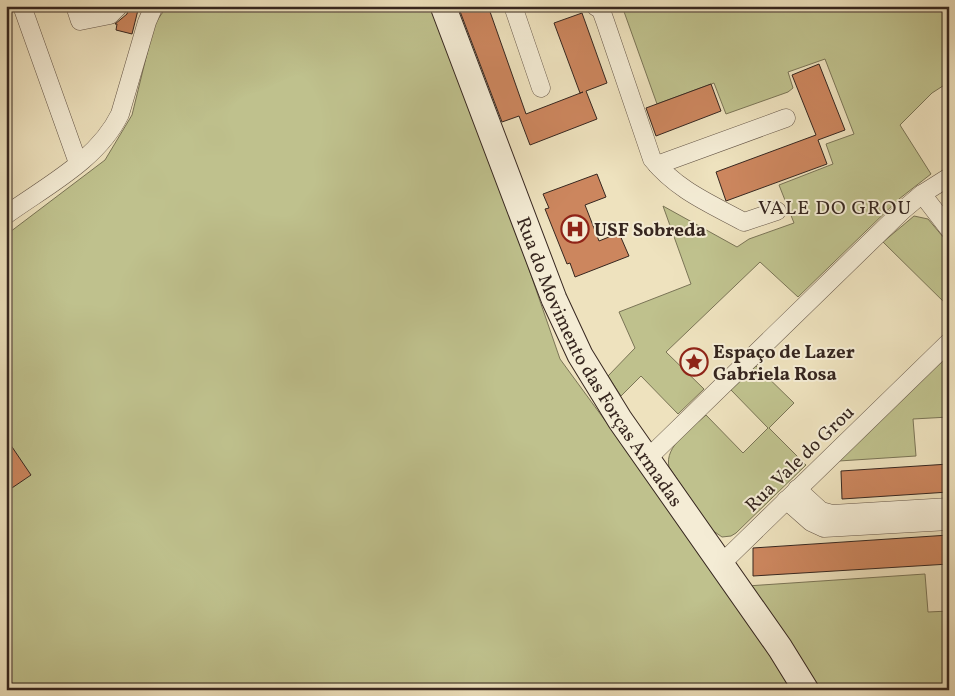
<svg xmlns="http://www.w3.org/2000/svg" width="955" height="696" font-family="Vollkorn,serif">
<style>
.green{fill:#bfc18d;stroke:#7a7456}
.building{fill:#cc865e;stroke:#36261f}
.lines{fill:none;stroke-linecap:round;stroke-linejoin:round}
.minor-casing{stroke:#645547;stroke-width:19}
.secondary-casing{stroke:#36261f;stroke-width:27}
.minor{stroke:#f4ecd5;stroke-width:18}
.secondary{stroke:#f4ecd5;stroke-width:25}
.labels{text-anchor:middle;stroke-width:4;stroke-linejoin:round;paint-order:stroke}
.poi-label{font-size:19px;font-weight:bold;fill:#36261f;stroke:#f4ecd5;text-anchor:start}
.street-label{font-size:19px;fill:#36261f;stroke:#f4ecd5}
.neighbourhood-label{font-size:20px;letter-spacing:1px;fill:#36261f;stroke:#f4ecd5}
</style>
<rect width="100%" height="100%" fill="#eee2be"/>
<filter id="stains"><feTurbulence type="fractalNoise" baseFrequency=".004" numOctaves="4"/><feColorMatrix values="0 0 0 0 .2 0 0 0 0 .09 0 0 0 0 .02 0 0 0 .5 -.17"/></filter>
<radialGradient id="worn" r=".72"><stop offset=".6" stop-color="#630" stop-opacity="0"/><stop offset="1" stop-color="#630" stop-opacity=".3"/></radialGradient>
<g class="green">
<path d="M167,6H438L560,359L768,643L794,690H6V235L105,160L132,115L154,25Z"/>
<path d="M622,6H949V82L932,93L900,125L931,174L899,199L798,297L760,262L666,352L704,389L678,414L641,376L621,396L608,376L635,348L619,312L691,284L663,206L737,247L749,239L794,223L779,185L833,164L826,144L854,134L825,59L788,72L793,88L788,92L726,114L714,83L657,104Z"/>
<path d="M914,216L928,219L949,244V307L883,242Z"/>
<path d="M949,351V417L913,419L916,456L839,461L837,460Z"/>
<path d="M756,366L794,403L769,428L806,465L736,533L731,536L722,537L712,530L669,467C664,446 692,428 706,415L743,453L768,428L731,390Z"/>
<path d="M925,574L928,612L949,611V690H815L747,586Z"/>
</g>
<g class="building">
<path d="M129,6H139L132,34L116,30L117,24H115L127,14Z"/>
<path d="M458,6H488L526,114L583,92L580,93L554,23L582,13L607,83L586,91L597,119L530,145L519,116L502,122Z"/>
<path d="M819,64L845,130L818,140L827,164L726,201L716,172L816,135L792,75Z"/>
<path d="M711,84L721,111L656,136L646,108Z"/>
<path d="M597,174L606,197L585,205L599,241L619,233L629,256L575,277L570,263L567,264L545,209L549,208L543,194Z"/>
<path d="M6,438L31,475L6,492Z"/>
<path d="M949,464V492L842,499L841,471Z"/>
<path d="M949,535V564L753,576V548Z"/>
</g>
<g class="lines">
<g class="minor-casing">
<g id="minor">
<path d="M22,6L78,163"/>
<path d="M75,6L80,21L110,15L119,6"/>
<path d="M513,6L541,88"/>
<path d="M595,6L601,10L605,21L652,159C677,190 709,203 744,222L777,211"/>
<path d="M657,165L786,118"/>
<path d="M922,194L949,229"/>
<path d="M6,215C46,186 98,160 120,114L147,22L154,6"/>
<path d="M647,459L903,210L922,194L949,177"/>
<path d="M797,489L821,511L832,514L949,507"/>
<path d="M786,500L811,522L824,528L949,521"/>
<path d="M721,564L949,342"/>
</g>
</g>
<g class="secondary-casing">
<g id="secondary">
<path id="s1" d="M443,6L554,299L580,355L620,420L780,648L806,690"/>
</g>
</g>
<use href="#minor" class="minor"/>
<use href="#secondary" class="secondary"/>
</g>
<defs>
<g id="hospital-ring" transform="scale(1.4375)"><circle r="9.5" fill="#f4ecd5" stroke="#8f2418" stroke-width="1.5"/><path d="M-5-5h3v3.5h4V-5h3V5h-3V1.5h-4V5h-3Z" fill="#8f2418"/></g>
<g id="sight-ring" transform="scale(1.4375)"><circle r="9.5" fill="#f4ecd5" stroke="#8f2418" stroke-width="1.5"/><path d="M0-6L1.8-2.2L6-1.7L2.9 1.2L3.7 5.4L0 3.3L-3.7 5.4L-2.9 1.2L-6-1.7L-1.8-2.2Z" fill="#8f2418"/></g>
</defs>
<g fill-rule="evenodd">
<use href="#hospital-ring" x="575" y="229"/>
<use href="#sight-ring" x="694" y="362"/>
</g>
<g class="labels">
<g class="poi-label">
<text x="594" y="236">USF Sobreda</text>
<text x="713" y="358">Espaço de Lazer<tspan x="713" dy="22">Gabriela Rosa</tspan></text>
</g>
<g class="street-label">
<text dy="7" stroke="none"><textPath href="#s1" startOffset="390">Rua do Movimento das Forças Armadas</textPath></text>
<text transform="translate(799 458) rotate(-44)" y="7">Rua Vale do Grou</text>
</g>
<g class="neighbourhood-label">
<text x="835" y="214">VALE DO GROU</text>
</g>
</g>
<rect width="955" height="696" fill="none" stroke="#eee2be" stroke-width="25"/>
<rect x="8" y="8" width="940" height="681" fill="none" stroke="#36261f" stroke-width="2.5"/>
<rect x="12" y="12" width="930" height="671" fill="none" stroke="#36261f"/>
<rect width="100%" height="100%" filter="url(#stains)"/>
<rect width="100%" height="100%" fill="url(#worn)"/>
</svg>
